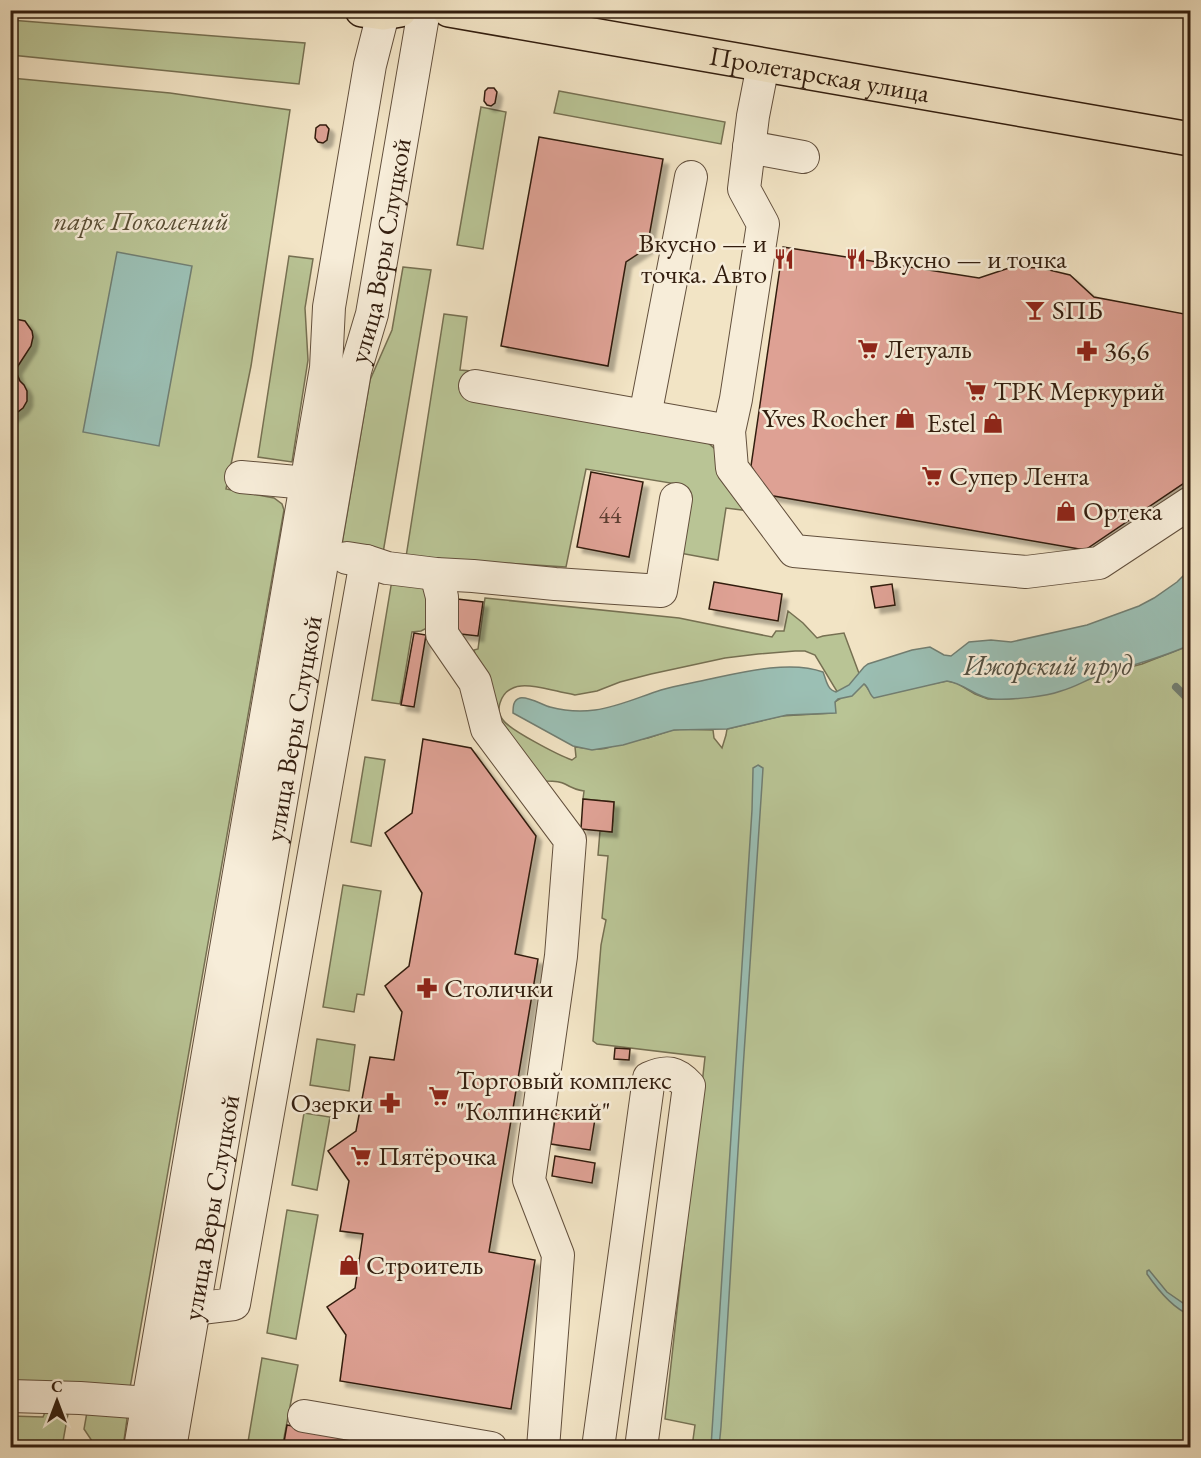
<svg xmlns="http://www.w3.org/2000/svg" width="1201" height="1458" font-family="'EB Garamond',serif">
<style>
.green{fill:#b9c495;stroke:#767052;stroke-width:1.5;fill-rule:evenodd}
.water{fill:#9bbfb4;stroke:#717e72;stroke-width:1.5}
.lines{fill:none;stroke-linecap:round;stroke-linejoin:round}
.stream{stroke:#717e72;stroke-width:8}
.building{fill:#dea194;stroke:#321d0e;stroke-width:1.5;filter:url(#shadow)}
.minor-casing{stroke:#624f3c;stroke-width:34}
.major-casing{stroke:#321d0e;stroke-width:36}
.minor{stroke:#f7edd9;stroke-width:32}
.major{stroke:#f2e4c5;stroke-width:33}
.labels{text-anchor:middle;stroke-width:5;stroke-linejoin:round;paint-order:stroke}
.number-label{font-size:24px;fill:#5d3e30}
.street-label{font-size:27px;fill:#321d0e;stroke:#f7edd9}
.park-label{font-size:27px;font-style:italic;fill:#5a4f36;stroke:#f7edd9}
.poi-label{font-size:27px;fill:#321d0e;stroke:#f7edd9;text-anchor:start}
.water-label{font-size:28px;font-style:italic;fill:#524e40;stroke:#f7edd9}
</style>
<defs>
<filter id="shadow"><feDropShadow dx="5.5" dy="5.5" stdDeviation="1.5" flood-color="#0004"/></filter>
</defs>
<rect width="100%" height="100%" fill="#f2e4c5"/>
<filter id="stains"><feTurbulence type="fractalNoise" baseFrequency=".00333" numOctaves="4"/><feColorMatrix values="0 0 0 0 .2 0 0 0 0 .09 0 0 0 0 .02 0 0 0 .5 -.17"/></filter>
<radialGradient id="worn" r=".72"><stop offset=".6" stop-color="#630" stop-opacity="0"/><stop offset="1" stop-color="#630" stop-opacity=".3"/></radialGradient>
<g class="green">
<path d="M10,20L305,43L299,84L11,55Z"/>
<path d="M11,78L170,93L290,110L251,366L226,489L274,498L282,504L284,510L130,1388L11,1382Z"/>
<path d="M559,91L725,122L721,144L554,113Z"/>
<path d="M481,107L506,112L483,249L457,245Z"/>
<path d="M289,256L313,259L305,308L308,360L292,462L258,457Z"/>
<path d="M403,267L431,270L383,553L342,544L370,380L392,330Z"/>
<path d="M444,314L467,317L460,370L472,371L707,442L723,456L750,511L726,508L718,560L674,552L683,485L586,469L566,567L406,557Z"/>
<path d="M393,574L424,587L429,598V627L421,631L412,632L400,704L372,700Z"/>
<path d="M485,598L679,618L772,637L776,631H784L788,611L803,623L817,638L823,636L844,633L863,684H865L872,695L947,681L957,683L975,694L988,699H1007L1037,696L1072,675L1111,672L1142,664L1190,645V1447H692L695,1425L665,1419L705,1057L597,1044L593,1041L601,945L606,920L602,918L608,856L598,855L600,831L612,832L614,802L583,799L584,791C576,790 572,788 565,784C560,781 552,781 546,781L494,731L484,695L474,650L478,649ZM795,651H805L815,655L841,698L835,702L832,713L781,716L727,729L726,735L722,748L714,738L713,730L682,729L672,730L648,738L619,743C602,752 593,749 575,747L576,757L572,760C558,755 510,730 503,720C499,715 498,709 500,703C508,677 538,687 557,691C563,693 569,693 575,695L597,691L620,682L651,674L725,658L758,654Z"/>
<path d="M365,757L385,760L371,846L351,842Z"/>
<path d="M343,885L381,891L364,995L357,994L354,1012L323,1007Z"/>
<path d="M317,1039L355,1045L349,1091L310,1085Z"/>
<path d="M304,1113L330,1117L317,1190L292,1185Z"/>
<path d="M287,1210L318,1215L296,1339L267,1333Z"/>
<path d="M262,1358L298,1365L283,1443L277,1447L248,1442Z"/>
<path d="M69,1408L62,1447L11,1448V1416L43,1417L46,1410Z"/>
<path d="M87,1412L125,1415L127,1419L123,1447H96L84,1429Z"/>
</g>
<g class="water">
<path d="M117,252L192,266L159,446L83,432Z"/>
<path d="M1190,569V645C1161,658 1134,665 1103,674C1089,678 1076,687 1061,691C1045,697 1011,700 993,699C976,698 964,683 947,681L874,698C869,695 869,687 864,684L852,696L838,699L835,702L836,713L787,715L727,729L674,730L623,745L592,750L573,746L513,713C513,707 513,700 520,698C527,696 543,705 550,707C565,711 580,712 595,710C618,707 639,697 661,690C677,685 693,683 710,679C742,672 791,660 823,672C826,679 827,690 836,692L849,685L864,667L868,664L912,650L930,647L944,655L951,656L969,642L991,640L1011,642L1087,625L1139,606L1154,598L1177,582Z"/>
<path d="M758,765L763,768L762,784L743,1069L721,1427L719,1447H711L752,810L753,770V768Z"/>
<path d="M1149,1270L1167,1292L1190,1308V1315C1172,1308 1158,1290 1147,1274V1271Z"/>
</g>
<g class="lines">
<path class="stream" d="M1176,687L1190,701"/>
</g>
<g class="building">
<path d="M488,88H494L497,92L495,103L491,106L487,105L484,101L485,91Z"/>
<path d="M320,125H326L329,129L327,140L323,143L318,142L315,138L316,128Z"/>
<path d="M539,137L663,159L647,248L626,262L608,366L501,346Z"/>
<path d="M783,247L979,278L1012,267L1041,268L1070,275L1094,297L1190,315V479L1085,550L768,495L751,466Z"/>
<path d="M10,318L25,321L32,331L33,337L31,346L16,369L17,374L20,381L24,385L27,391V401L23,408L10,418Z"/>
<path d="M591,472L643,482L629,557L577,547Z"/>
<path d="M714,582L782,594L778,621L709,609Z"/>
<path d="M892,584L895,605L875,608L871,587Z"/>
<path d="M457,599L483,602L478,636L452,633Z"/>
<path d="M414,633L426,635L414,707L401,705Z"/>
<path d="M423,739L471,748L536,836L515,954L538,959L489,1252L535,1260L511,1409L340,1381L346,1335L327,1307L355,1288L363,1234L340,1231L349,1181L328,1151L356,1131L370,1057L394,1060L402,1012L385,986L409,966L422,893L385,833L412,813Z"/>
<path d="M583,799L614,802L612,832L581,829Z"/>
<path d="M615,1048L630,1049L629,1060L614,1059Z"/>
<path d="M556,1113L595,1119L590,1150L551,1144Z"/>
<path d="M555,1156L595,1163L592,1183L552,1176Z"/>
<path d="M287,1425L413,1447L315,1448L284,1442Z"/>
</g>
<g class="lines">
<g class="minor-casing">
<g id="minor">
<path d="M763,65L753,116L744,189L763,224L736,399L729,431L732,468L794,551L1026,572L1099,563L1190,503"/>
<path d="M749,147L803,157"/>
<path d="M475,386L729,431"/>
<path d="M645,416L691,177"/>
<path d="M241,477L307,483"/>
<path d="M347,558L366,561L387,568L436,574L473,576L555,584L661,591L676,499"/>
<path d="M436,574L442,597V634L475,682L487,729L570,840L561,956L529,1180L558,1255L543,1448"/>
<path d="M193,1309L234,1304L366,561"/>
<path d="M10,1396L80,1398L148,1403"/>
<path d="M304,1416L491,1448"/>
<path d="M140,1448L326,368L329,307L370,65L384,10"/>
<path id="s1" d="M170,1448L355,371L372,314L424,10"/>
<path d="M598,1448L649,1078C667,1070 676,1072 689,1086L641,1448"/>
</g>
</g>
<g class="major-casing">
<g id="major">
<path d="M362,10L383,13L400,10"/>
<path id="s2" d="M449,10L1190,139"/>
</g>
</g>
<use href="#minor" class="minor"/>
<use href="#major" class="major"/>
</g>
<defs>
<g id="restaurant-bare" transform="scale(1.62)"><path d="M-5-6h1v4h1v-4h1v4h1v-4h1v5L-1.5 .5V6h-2V.5L-5-1ZM5-6V6H3V1.5H1.5Q1.5-4 5-6Z" fill="#8f2418" stroke="#f7edd9" stroke-width="2.5" paint-order="stroke"/></g>
<g id="bar-bare" transform="scale(1.62)"><path d="M-6-5H6L.8 .8V4.5H3.5V6h-7V4.5H-.8V.8Z" fill="#8f2418" stroke="#f7edd9" stroke-width="2.5" paint-order="stroke"/></g>
<g id="supermarket-bare" transform="scale(1.62)"><path d="M-6-5.5h2.5l.6 2H6L4.5 2H-2.5L-4.4-4H-6ZM-1.5 3.2a1.3 1.3 0 1 0 .1 0ZM3 3.2a1.3 1.3 0 1 0 .1 0Z" fill="#8f2418" stroke="#f7edd9" stroke-width="2.5" paint-order="stroke"/></g>
<g id="pharmacy-bare" transform="scale(1.62)"><path d="M-2-6h4v4h4v4h-4v4h-4v-4h-4v-4h4Z" fill="#8f2418" stroke="#f7edd9" stroke-width="2.5" paint-order="stroke"/></g>
<g id="shop-bare" transform="scale(1.62)"><path d="M-5-2.5h2.3a2.7 3.5 0 0 1 5.4 0H5L5.5 6h-11ZM-1.5-2.5h3a1.5 2.3 0 0 0-3 0Z" fill="#8f2418" stroke="#f7edd9" stroke-width="2.5" paint-order="stroke"/></g>
</defs>
<g fill-rule="evenodd">
<use href="#restaurant-bare" x="784" y="259"/>
<use href="#restaurant-bare" x="856" y="259"/>
<use href="#bar-bare" x="1035" y="310"/>
<use href="#supermarket-bare" x="868" y="349"/>
<use href="#pharmacy-bare" x="1087" y="351"/>
<use href="#supermarket-bare" x="976" y="391"/>
<use href="#shop-bare" x="905" y="418"/>
<use href="#shop-bare" x="993" y="423"/>
<use href="#supermarket-bare" x="932" y="476"/>
<use href="#shop-bare" x="1066" y="511"/>
<use href="#pharmacy-bare" x="427" y="988"/>
<use href="#supermarket-bare" x="439" y="1096"/>
<use href="#pharmacy-bare" x="390" y="1103"/>
<use href="#supermarket-bare" x="361" y="1156"/>
<use href="#shop-bare" x="349" y="1265"/>
</g>
<g class="labels">
<g class="number-label">
<text x="610" y="523">44</text>
</g>
<g class="street-label">
<text dy="9" stroke="none"><textPath href="#s2" startOffset="376">Пролетарская улица</textPath></text>
<text dy="9" stroke="none"><textPath href="#s1" startOffset="1216">улица Веры Слуцкой</textPath></text>
<text dy="9" stroke="none"><textPath href="#s1" startOffset="730">улица Веры Слуцкой</textPath></text>
<text dy="9" stroke="none"><textPath href="#s1" startOffset="244">улица Веры Слуцкой</textPath></text>
</g>
<g class="park-label">
<text x="141" y="230">парк Поколений</text>
</g>
<g class="poi-label">
<text x="767" y="252" text-anchor="end">Вкусно — и<tspan x="767" dy="31">точка. Авто</tspan></text>
<text x="873" y="268">Вкусно — и точка</text>
<text x="1052" y="319">SПБ</text>
<text x="885" y="358">Летуаль</text>
<text x="1104" y="360">36,6</text>
<text x="993" y="400">ТРК Меркурий</text>
<text x="888" y="427" text-anchor="end">Yves Rocher</text>
<text x="976" y="432" text-anchor="end">Estel</text>
<text x="949" y="485">Супер Лента</text>
<text x="1083" y="520">Ортека</text>
<text x="444" y="997">Столички</text>
<text x="456" y="1089">Торговый комплекс<tspan x="456" dy="31">"Колпинский"</tspan></text>
<text x="373" y="1112" text-anchor="end">Озерки</text>
<text x="378" y="1165">Пятёрочка</text>
<text x="366" y="1274">Строитель</text>
</g>
<g class="water-label">
<text x="1048" y="675">Ижорский пруд</text>
</g>
</g>
<rect width="1201" height="1458" fill="none" stroke="#f2e4c5" stroke-width="36"/>
<rect x="12" y="12" width="1177" height="1434" fill="none" stroke="#321d0e" stroke-width="3"/>
<rect x="18" y="18" width="1165" height="1422" fill="none" stroke="#321d0e" stroke-width="1.5"/>
<g transform="translate(57 1401)" stroke="#f7edd9" stroke-width="4.5" paint-order="stroke">
<path d="M0-4.5L10 22L0 15L-10 22Z" fill="#321d0e"/>
<text y="-9" font-size="16" font-weight="bold" text-anchor="middle" fill="#321d0e">С</text>
</g>
<rect width="100%" height="100%" filter="url(#stains)"/>
<rect width="100%" height="100%" fill="url(#worn)"/>
</svg>
